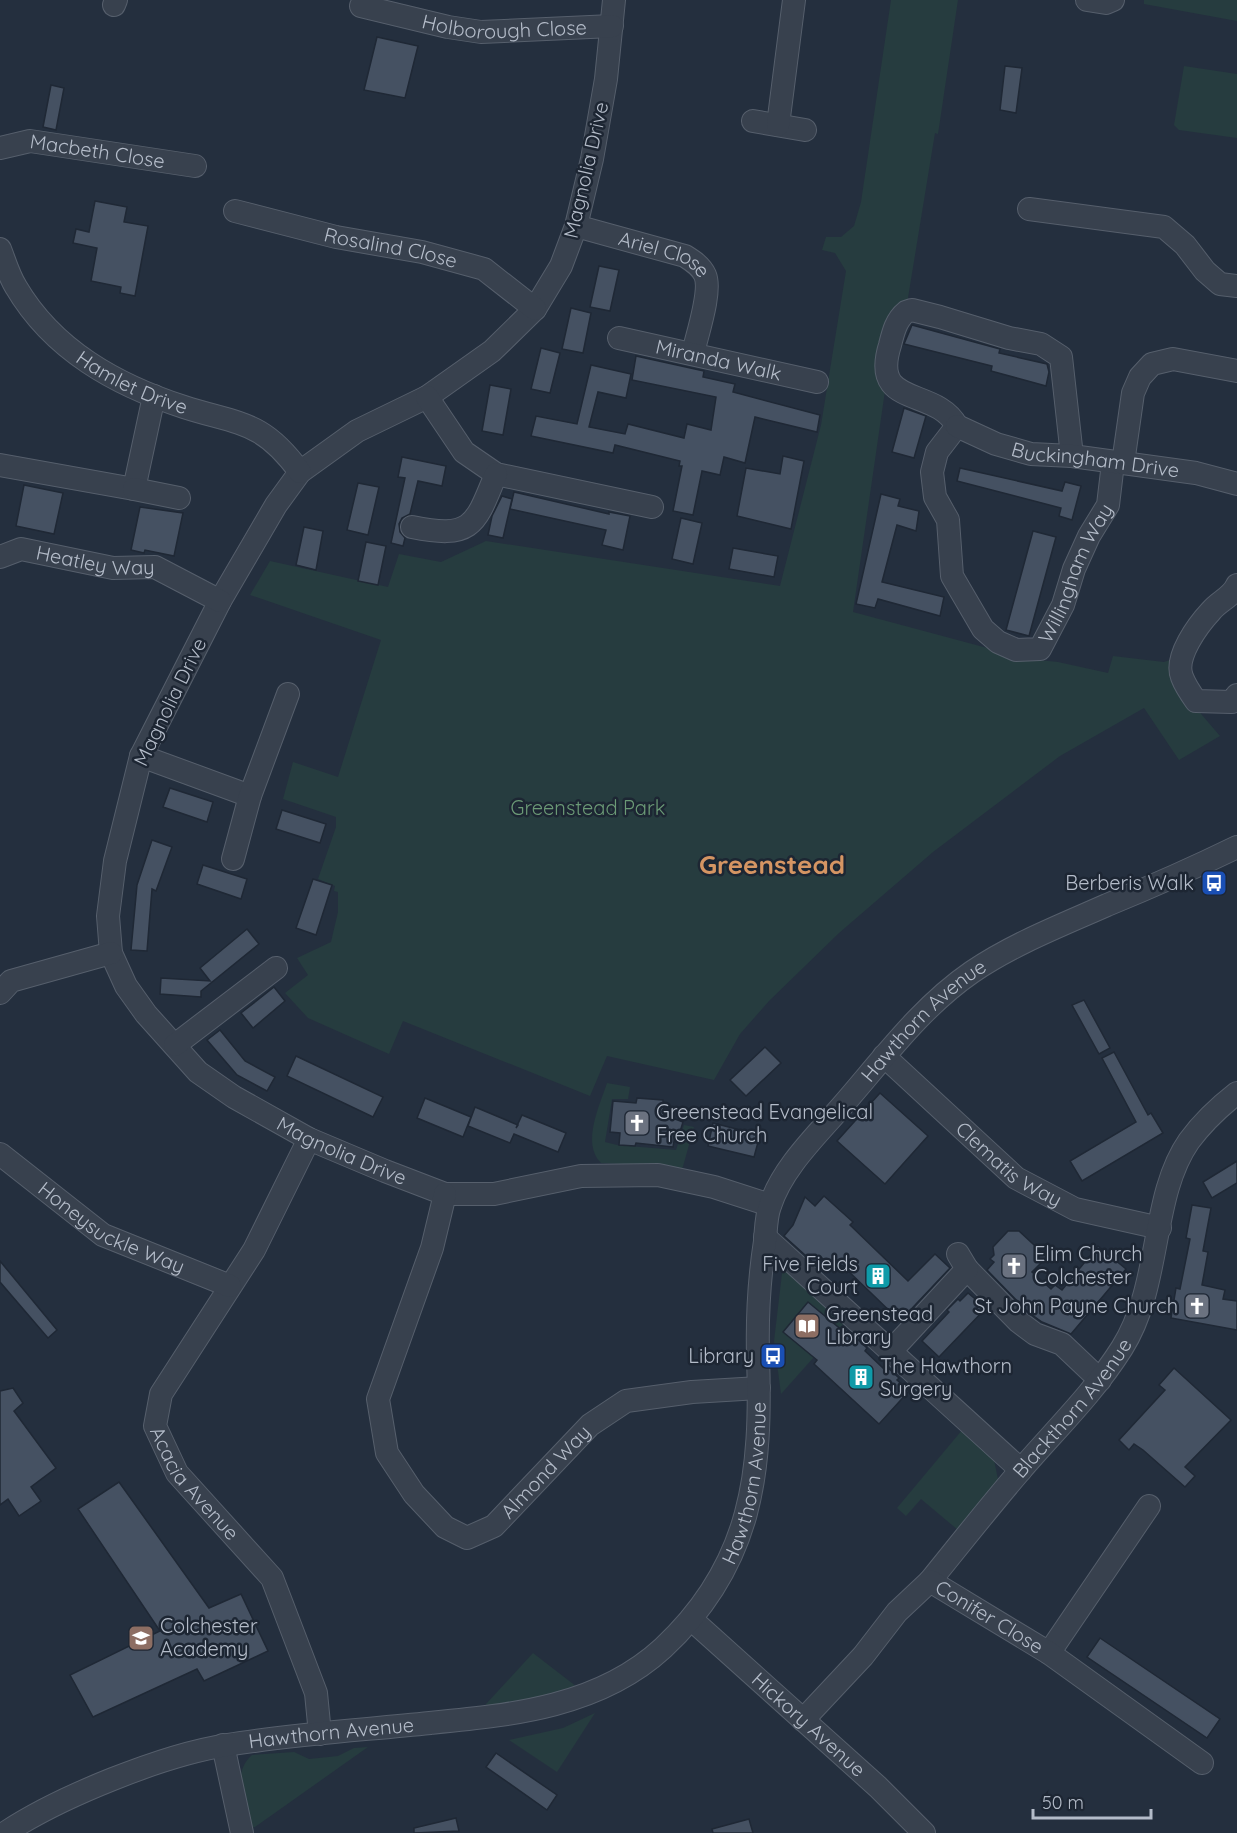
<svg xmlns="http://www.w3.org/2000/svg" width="1237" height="1833" font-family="Quicksand,sans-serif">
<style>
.green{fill:#263c3f}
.building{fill:#455162;stroke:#1f2835;stroke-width:1.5}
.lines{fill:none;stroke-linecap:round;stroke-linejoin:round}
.minor-casing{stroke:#565f6c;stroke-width:24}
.minor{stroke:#38414e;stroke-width:22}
.labels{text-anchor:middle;stroke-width:5;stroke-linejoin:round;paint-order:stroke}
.street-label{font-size:20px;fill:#b4bcc9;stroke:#1d2633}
.park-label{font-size:20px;fill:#6b9a76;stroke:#1d2633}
.poi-label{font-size:20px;fill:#b4bcc9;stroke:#1d2633;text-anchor:start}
.district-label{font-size:26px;font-weight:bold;fill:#d59563;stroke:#1d2633}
</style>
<rect width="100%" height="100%" fill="#242f3e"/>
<g class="green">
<path d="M891,0H958L938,134L935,133L906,310L887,377L853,612L1028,659L1058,662L1108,673L1113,656L1164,662L1181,656L1196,708L1220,736L1179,760L1144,708L1060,756L933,852L839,933L769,1001L740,1034L714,1080L607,1056L590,1096L403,1021L389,1054L308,1018L285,993L308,975L297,958L331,942L338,912V892L334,891L335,886L318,879L336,827V817L283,799L293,762L338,777L381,640L250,595L270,561L388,587L399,554L441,562L486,541L780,586L821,425L846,271L835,253L822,250L826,237H841L854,226L861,202Z"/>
<path d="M1144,0H1237V21L1144,4Z"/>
<path d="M1184,66L1237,74V138L1179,130L1174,125Z"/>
<path d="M607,1083L630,1087L628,1099H612L605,1142L617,1145L676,1150L684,1125L694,1127L682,1170L665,1166L601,1163C581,1143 600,1105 607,1083Z"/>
<path d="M783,1265L846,1321L781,1394L774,1341Z"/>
<path d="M963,1429L994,1460L999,1484L958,1530L921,1499L906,1516L897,1508Z"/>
<path d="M533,1653L581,1690L486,1709V1704Z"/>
<path d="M595,1713L557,1772L509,1740L563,1728Z"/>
<path d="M368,1747L255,1827L251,1828C245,1802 230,1775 252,1755L294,1752L309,1759L338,1756L354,1748Z"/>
</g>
<g class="building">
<path d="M377,37L418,46L405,98L364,90Z"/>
<path d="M1005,66L1022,68L1016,113L1000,110Z"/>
<path d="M51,85L64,88L56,130L43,127Z"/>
<path d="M95,201L127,207L124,222L148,226L135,296L120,293L121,287L91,281L97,248L73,243L76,229L89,232Z"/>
<path d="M599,266L619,270L610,311L590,307Z"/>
<path d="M571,308L591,313L583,353L562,349Z"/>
<path d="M912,325L1000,349L999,353L1047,364L1049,372L1046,386L991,371L992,366L904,344Z"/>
<path d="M541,348L560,353L550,393L531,389Z"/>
<path d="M636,356L704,371L703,377L735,384L733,392L820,415L817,432L755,417L745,463L724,457L720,475L702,471L693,515L673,511L682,466H679L680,461L615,445L613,453L531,436L536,416L577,424L591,365L631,374L626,398L598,392L589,427L625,434L628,424L684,438L687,424L711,430L716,397L632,380Z"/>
<path d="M490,385L511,389L503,435L482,431Z"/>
<path d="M904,408L926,416L914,458L892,452Z"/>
<path d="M783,456L804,461L791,529L737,516L746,468L780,474Z"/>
<path d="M402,457L446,466L442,486L418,481L410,514L402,518L399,524L400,532L405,538L403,546L391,543L405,478L398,477Z"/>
<path d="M960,468L1062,491L1065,482L1081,486L1072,520L1059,516L1061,508L957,481Z"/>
<path d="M358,483L379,487L368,535L347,530Z"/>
<path d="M24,485L63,493L54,534L16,526Z"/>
<path d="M514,492L609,514V512L630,516L623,550L602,545L606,530L510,509Z"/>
<path d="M881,494L900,499L898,506L919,511L916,531L897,525L882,582L944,597L940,616L878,599L875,608L856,604Z"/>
<path d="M502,496L512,499L503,538L488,535L492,516Z"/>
<path d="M140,507L183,513L174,556L145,550L144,553L131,550Z"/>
<path d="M681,518L702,523L693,564L672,559Z"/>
<path d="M304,527L323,531L316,570L296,565Z"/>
<path d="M1033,531L1056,537L1029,636L1006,630Z"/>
<path d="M366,542L386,546L378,585L358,581Z"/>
<path d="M733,548L778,556L774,577L729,569Z"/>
<path d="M170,788L213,802L207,822L163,807Z"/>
<path d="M282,810L326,824L320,843L276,829Z"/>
<path d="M152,840L172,847L156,891L152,889L147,951L131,950L137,885Z"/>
<path d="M203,865L247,879L241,899L197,884Z"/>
<path d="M313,879L332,885L316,935L296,928Z"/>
<path d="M247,929L259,944L201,991V997L160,994L161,978L210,981L200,968Z"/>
<path d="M274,987L285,1001L253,1028L241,1013Z"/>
<path d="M1084,1000L1110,1048L1099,1054L1072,1005Z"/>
<path d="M220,1030L245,1061L275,1077L267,1091L237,1075L207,1040Z"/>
<path d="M765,1047L781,1063L746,1096L730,1080Z"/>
<path d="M1114,1052L1148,1115L1151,1113L1163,1133L1082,1181L1070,1161L1136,1122L1102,1058Z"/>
<path d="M296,1056L383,1097L373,1117L287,1076Z"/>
<path d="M880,1093L928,1136L885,1184L837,1141Z"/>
<path d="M425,1098L471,1117L463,1137L417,1118Z"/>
<path d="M637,1098L663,1100L664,1115L683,1122L679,1135H675L673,1147L636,1143L635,1146L619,1145L620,1133L610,1132L613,1101L636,1103Z"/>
<path d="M475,1107L518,1125L516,1128L522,1115L566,1133L558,1152L514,1134L510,1143L468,1126Z"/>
<path d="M713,1123L760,1135L754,1157L708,1146Z"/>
<path d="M1237,1161V1183L1212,1198L1203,1182Z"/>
<path d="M824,1196L853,1222L850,1225L908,1281L935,1254L950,1268L900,1321L842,1265L836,1271L821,1257L815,1264L784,1236L793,1225L805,1197L815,1206Z"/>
<path d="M1192,1205L1211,1208L1203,1251L1208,1252L1202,1285L1225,1290L1223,1299L1237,1301V1330L1171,1318L1176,1288L1180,1289L1190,1239L1186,1238Z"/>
<path d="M1008,1231H1019L1047,1257L1032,1272L1051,1289L1055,1285L1062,1290L1098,1246L1126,1269L1071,1334L1042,1322L1028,1312L987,1270L994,1262L990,1259L994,1255L993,1247Z"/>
<path d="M0,1261L57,1330L48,1338L0,1282Z"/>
<path d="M968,1293L986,1308L939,1357L922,1341L949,1312L947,1310L958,1299L960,1301Z"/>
<path d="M808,1302L843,1331L846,1329L867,1348L865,1351L883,1368L886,1366L899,1378L897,1380L909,1391L879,1424L814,1364L817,1360L783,1332Z"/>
<path d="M1174,1368L1231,1420L1185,1467L1195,1476L1185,1487L1143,1450L1134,1444L1129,1450L1119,1440L1165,1390L1159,1385Z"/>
<path d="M13,1388L23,1403L14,1411L56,1468L31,1487L41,1501L19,1516L8,1499L0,1505V1391Z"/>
<path d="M119,1482L209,1608L241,1594L268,1651L204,1681L197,1669L93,1717L70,1675L160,1631L78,1509Z"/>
<path d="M1100,1638L1220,1719L1207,1738L1087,1657Z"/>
<path d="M496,1753L557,1795L547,1810L486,1767Z"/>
<path d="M456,1818L459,1831L414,1833V1828Z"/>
<path d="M749,1819L753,1833H713L712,1829Z"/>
</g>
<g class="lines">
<g class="minor-casing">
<g id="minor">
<path id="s1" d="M614,0L606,79L592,159L576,226L561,266L535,309L492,351L427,397L357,431L300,472L276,505L220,601L141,756L115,861L108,916L111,953L126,986L146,1014L198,1072L234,1097L309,1139L385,1171L445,1194H494L581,1176L658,1175L714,1187L770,1205"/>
<path d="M1087,0L1106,3L1113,0"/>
<path d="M114,5L116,0"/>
<path id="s2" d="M361,6L448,27L481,32L612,26"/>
<path d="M753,121L805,130"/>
<path d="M778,125L794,0"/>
<path id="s3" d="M0,148L30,141L195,166"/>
<path d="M1029,209L1164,227L1185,245L1205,271L1220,284L1237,286"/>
<path id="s4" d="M235,211L336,237L422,252L484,269L535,309"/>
<path id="s5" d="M576,226L685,256C693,261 701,266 705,275C712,291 697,335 693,353"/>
<path id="s6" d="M0,249C5,262 9,276 16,287C53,350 116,385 184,407C240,425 262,420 300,472"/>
<path id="s7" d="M619,338L817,382"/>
<path d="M427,397L464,452L496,474L652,507"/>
<path id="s8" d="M957,426L937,452L932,472L935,497L948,520L952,576L983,629L998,642L1016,650L1040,649L1063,605L1074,569L1089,536L1108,505L1113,463"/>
<path d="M957,426C935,386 870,409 890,345C893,333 896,320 906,312L912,310L940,317L1009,338L1041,344L1061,357L1072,456"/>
<path id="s9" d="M957,426L996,444L1031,454L1072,456L1196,473L1237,484"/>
<path d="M1123,463L1133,393L1140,377L1152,364L1173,359L1237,371"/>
<path d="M0,465L134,489L154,396"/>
<path d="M134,489L179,498"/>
<path d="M412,527C472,539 475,526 496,474"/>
<path id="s10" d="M0,557L21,549L113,568L155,567L220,601"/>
<path d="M1237,585C1232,597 1219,601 1211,611C1198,625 1174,657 1182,677C1185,685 1191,694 1196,701L1232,702L1237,695"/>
<path d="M141,756L250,796"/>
<path d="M233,859L250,796L288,694"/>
<path d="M0,993L11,981L111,953"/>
<path d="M175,1045L276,968"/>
<path id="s11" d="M884,1056L1016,1178L1075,1209L1160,1228"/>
<path id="s12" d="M309,1139L254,1250L161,1394L155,1426L177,1473L272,1578L316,1693L320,1734"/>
<path id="s13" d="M0,1154L103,1235L230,1286"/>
<path id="s14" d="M445,1194L432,1248L378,1399L387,1453L414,1494L445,1527L467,1538L494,1526L590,1425L626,1401L692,1392L759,1388"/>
<path d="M765,1237L1021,1470"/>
<path d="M967,1269L1019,1322L1035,1334L1062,1344L1100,1380"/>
<path d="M891,1351L967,1269L958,1254"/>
<path id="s15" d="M930,1581C960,1544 989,1507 1020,1471C1055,1430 1093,1394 1122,1348C1162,1285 1150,1197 1189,1141C1203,1122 1219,1107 1237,1093"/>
<path id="s16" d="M691,1619L878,1787L924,1833"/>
<path d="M1049,1653L1149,1506"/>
<path id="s17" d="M803,1720L863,1656L897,1612L930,1581L1049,1653L1202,1763"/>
<path d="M223,1745L242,1833"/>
<path id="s18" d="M5,1833C59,1797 163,1755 227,1745C294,1734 363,1730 430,1723C512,1715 599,1707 663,1648C753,1564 762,1472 758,1356C757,1316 759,1280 765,1241C766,1230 766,1216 770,1206C782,1168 817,1135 842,1106C883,1059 921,1007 972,972C1013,944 1062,925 1107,905C1151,887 1194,868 1237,847"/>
</g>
</g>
<use href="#minor" class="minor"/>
</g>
<defs>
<g id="bus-square" transform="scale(1.35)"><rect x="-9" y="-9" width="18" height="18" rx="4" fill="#1a4fb4" stroke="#1d2633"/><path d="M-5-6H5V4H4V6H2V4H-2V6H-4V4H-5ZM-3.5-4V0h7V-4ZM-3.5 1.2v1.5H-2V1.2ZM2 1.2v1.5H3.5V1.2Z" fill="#fff"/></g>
<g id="church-square" transform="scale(1.35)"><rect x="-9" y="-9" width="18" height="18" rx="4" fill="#6b7280" stroke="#1d2633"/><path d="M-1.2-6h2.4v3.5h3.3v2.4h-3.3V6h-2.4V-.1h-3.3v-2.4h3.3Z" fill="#fff"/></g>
<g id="building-square" transform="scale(1.35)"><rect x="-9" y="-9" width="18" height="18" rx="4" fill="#0f9aa8" stroke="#1d2633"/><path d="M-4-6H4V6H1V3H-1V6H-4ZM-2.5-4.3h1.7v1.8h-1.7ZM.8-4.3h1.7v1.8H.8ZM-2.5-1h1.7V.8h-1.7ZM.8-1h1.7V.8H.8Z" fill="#fff"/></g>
<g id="library-square" transform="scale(1.35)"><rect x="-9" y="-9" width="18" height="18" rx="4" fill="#8d6e63" stroke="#1d2633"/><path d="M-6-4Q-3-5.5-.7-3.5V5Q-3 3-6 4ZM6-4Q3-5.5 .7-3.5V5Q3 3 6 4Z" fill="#fff"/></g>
<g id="school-square" transform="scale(1.35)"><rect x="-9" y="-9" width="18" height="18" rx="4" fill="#8d6e63" stroke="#1d2633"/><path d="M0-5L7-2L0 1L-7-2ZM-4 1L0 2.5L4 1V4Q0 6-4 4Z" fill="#fff"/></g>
</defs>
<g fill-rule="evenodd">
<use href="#bus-square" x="1214" y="883"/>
<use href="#church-square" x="637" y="1123"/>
<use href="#church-square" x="1014" y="1266"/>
<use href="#building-square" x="878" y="1276"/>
<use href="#church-square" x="1197" y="1306"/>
<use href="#library-square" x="807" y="1326"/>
<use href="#bus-square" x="773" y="1356"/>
<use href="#building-square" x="861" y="1377"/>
<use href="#school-square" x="141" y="1638"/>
</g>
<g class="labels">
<g class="street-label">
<text dy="7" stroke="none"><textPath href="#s2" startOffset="146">Holborough Close</textPath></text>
<text dy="7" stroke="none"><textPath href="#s3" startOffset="99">Macbeth Close</textPath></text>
<text transform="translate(586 170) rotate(-77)" y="7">Magnolia Drive</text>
<text dy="7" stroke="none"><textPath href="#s4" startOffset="160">Rosalind Close</textPath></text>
<text dy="7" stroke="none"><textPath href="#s5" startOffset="93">Ariel Close</textPath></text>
<text dy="7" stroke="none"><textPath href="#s7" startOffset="102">Miranda Walk</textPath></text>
<text dy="7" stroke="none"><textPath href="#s6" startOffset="195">Hamlet Drive</textPath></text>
<text dy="7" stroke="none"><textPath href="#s9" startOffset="144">Buckingham Drive</textPath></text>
<text dy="7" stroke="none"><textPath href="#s10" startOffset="98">Heatley Way</textPath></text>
<text dy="7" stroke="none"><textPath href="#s8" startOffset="370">Willingham Way</textPath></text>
<text transform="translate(170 702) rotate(-64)" y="7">Magnolia Drive</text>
<text dy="7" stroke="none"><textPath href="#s18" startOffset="1406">Hawthorn Avenue</textPath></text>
<text dy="7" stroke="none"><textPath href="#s1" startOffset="1450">Magnolia Drive</textPath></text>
<text dy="7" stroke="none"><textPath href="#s11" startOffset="166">Clematis Way</textPath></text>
<text dy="7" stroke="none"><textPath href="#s13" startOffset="135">Honeysuckle Way</textPath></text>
<text dy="7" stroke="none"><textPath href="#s15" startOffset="224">Blackthorn Avenue</textPath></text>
<text dy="7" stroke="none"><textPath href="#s14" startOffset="494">Almond Way</textPath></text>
<text dy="7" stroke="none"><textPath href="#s12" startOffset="398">Acacia Avenue</textPath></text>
<text dy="7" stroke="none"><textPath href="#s18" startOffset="884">Hawthorn Avenue</textPath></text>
<text dy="7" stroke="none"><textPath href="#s17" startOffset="258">Conifer Close</textPath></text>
<text dy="7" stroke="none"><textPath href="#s16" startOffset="158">Hickory Avenue</textPath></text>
<text dy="7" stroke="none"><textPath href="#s18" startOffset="345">Hawthorn Avenue</textPath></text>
</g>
<g class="park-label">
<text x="588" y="815">Greenstead Park</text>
</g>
<g class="poi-label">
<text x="1194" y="890" text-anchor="end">Berberis Walk</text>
<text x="656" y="1119">Greenstead Evangelical<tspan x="656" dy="23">Free Church</tspan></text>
<text x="1034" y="1261">Elim Church<tspan x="1034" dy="23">Colchester</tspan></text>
<text x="858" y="1271" text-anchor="end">Five Fields<tspan x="858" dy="23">Court</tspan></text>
<text x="1178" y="1313" text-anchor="end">St John Payne Church</text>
<text x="826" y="1321">Greenstead<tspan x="826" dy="23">Library</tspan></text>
<text x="754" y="1363" text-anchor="end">Library</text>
<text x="880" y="1373">The Hawthorn<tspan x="880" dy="23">Surgery</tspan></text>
<text x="160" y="1633">Colchester<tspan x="160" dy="23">Academy</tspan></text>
</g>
<g class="district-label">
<text x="772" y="874">Greenstead</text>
</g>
</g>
<path d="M1033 1809v9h118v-9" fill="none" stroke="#b4bcc9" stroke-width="3"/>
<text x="1042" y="1809" font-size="18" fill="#b4bcc9" stroke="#1d2633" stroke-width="4.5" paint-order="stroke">50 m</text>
</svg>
